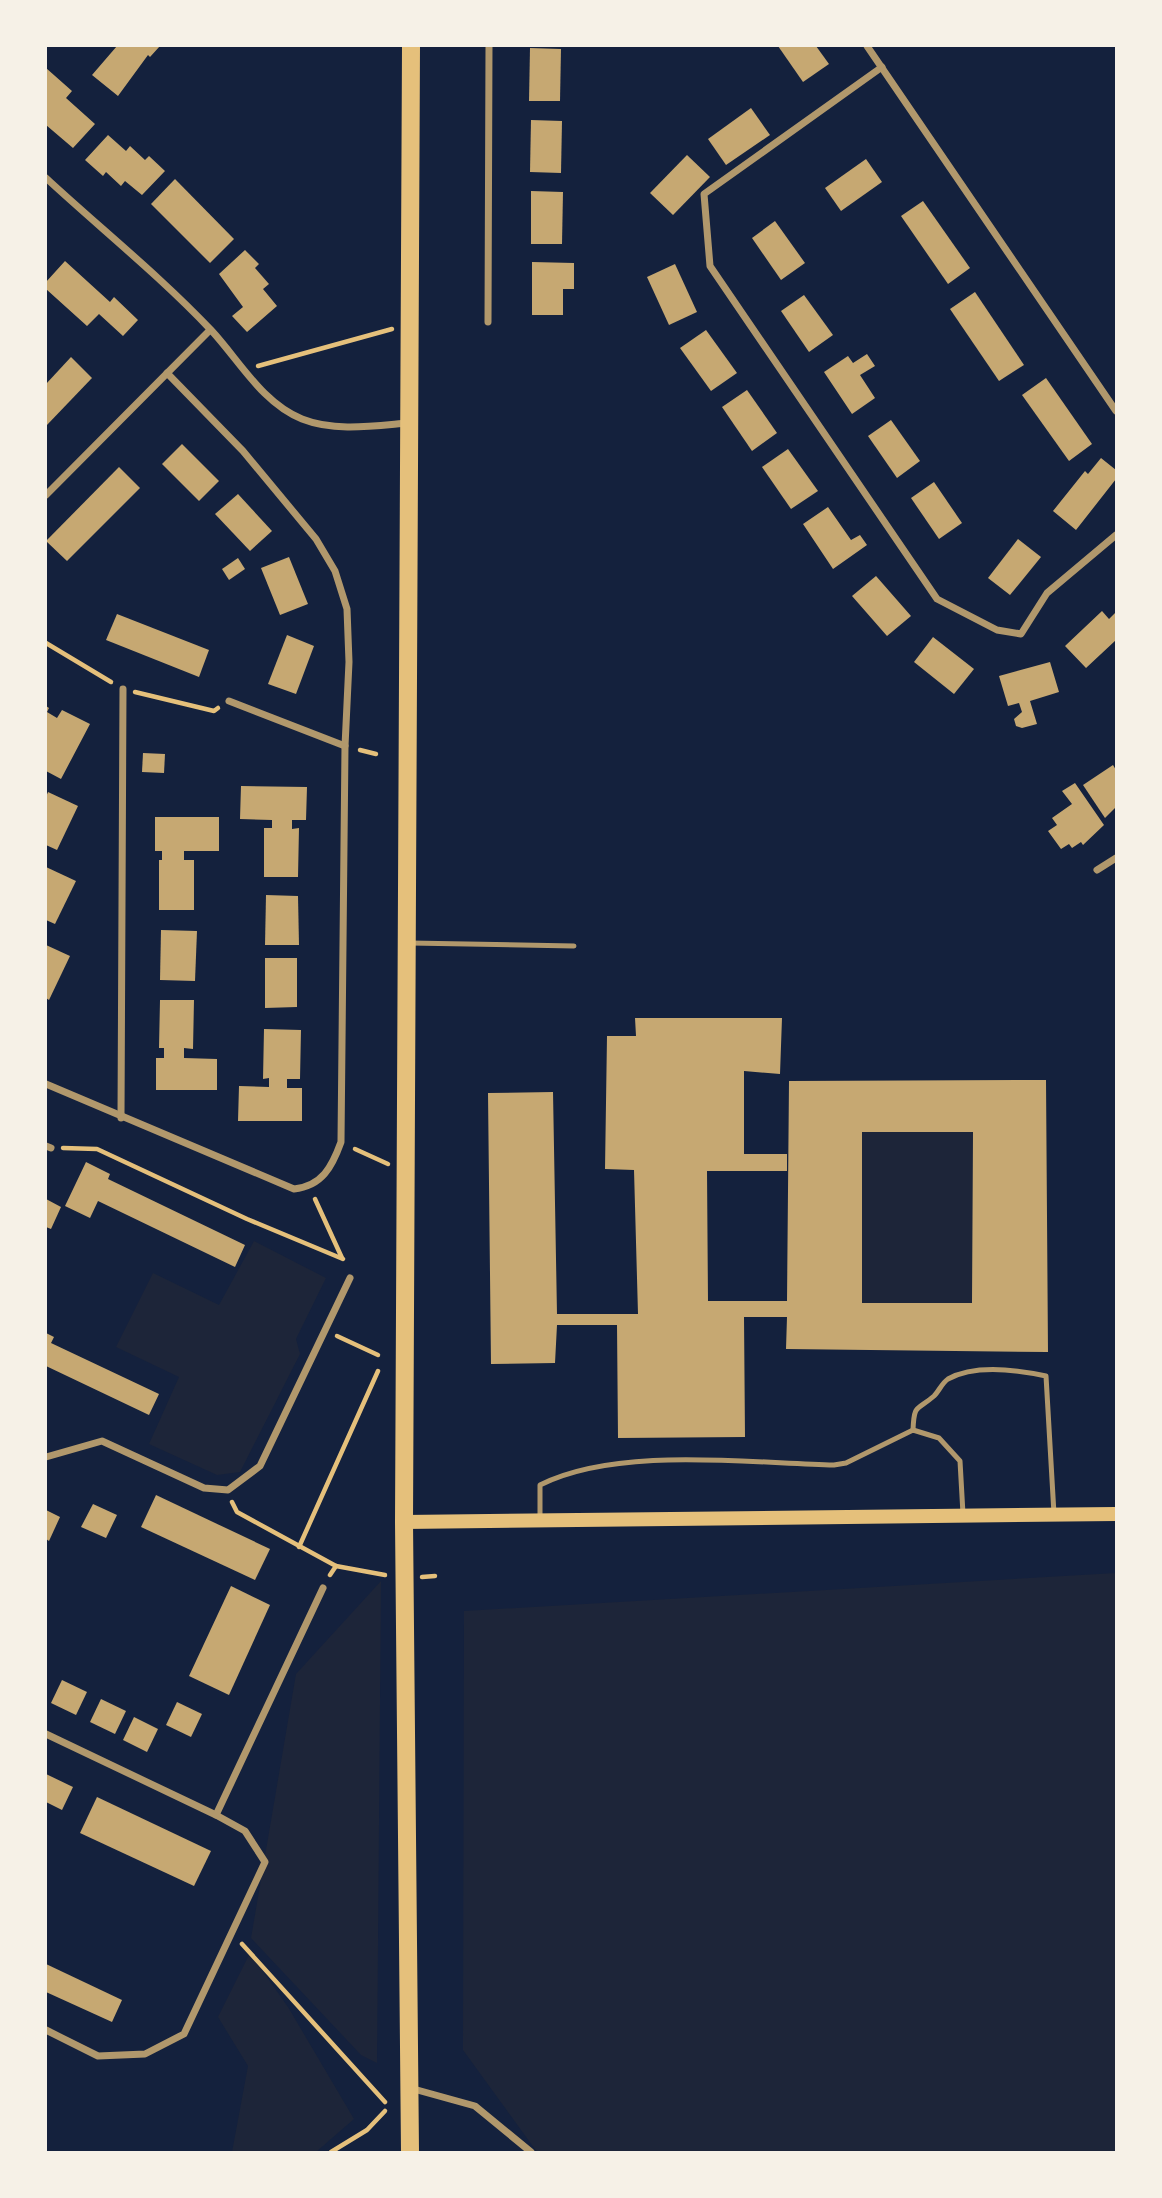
<svg xmlns="http://www.w3.org/2000/svg" width="1162" height="2198" font-family="'PT Sans',sans-serif">
<style>
.green{fill:#1d2539}
.building{fill:#c6a872;fill-rule:evenodd}
.lines{fill:none;stroke-linecap:round;stroke-linejoin:round}
.path{stroke:#e5c07b;stroke-width:4.5}
.service{stroke:#b1986c;stroke-width:5}
.minor{stroke:#b1986c;stroke-width:7}
.secondary{stroke:#e5c07b;stroke-width:14}
.primary{stroke:#e5c07b;stroke-width:18}
</style>
<rect width="100%" height="100%" fill="#14213d"/>
<g class="green">
<path d="M862,1132H973L972,1303H862Z"/>
<path d="M254,1241L326,1278L296,1339L300,1354L240,1472L217,1475L149,1444L179,1377L116,1347L153,1273L219,1305Z"/>
<path d="M1116,1573V2152H537L463,2050L464,1611Z"/>
<path d="M381,1581L377,2063L361,2055L251,1938L296,1674Z"/>
<path d="M250,1953L288,2007L354,2119L316,2152H232L248,2066L218,2017Z"/>
</g>
<g class="building">
<path d="M117,46H160L150,57L148,55L118,96L92,75Z"/>
<path d="M778,46H816L829,64L803,82Z"/>
<path d="M530,48L561,49L560,101H529Z"/>
<path d="M46,68L72,91L66,98L95,124L73,148L46,125Z"/>
<path d="M751,108L770,135L726,165L708,139Z"/>
<path d="M531,120L562,121L561,173L530,172Z"/>
<path d="M108,135L126,151L130,146L145,160L149,156L165,171L142,195L125,181L121,186L106,172L103,176L85,160Z"/>
<path d="M687,155L710,177L673,215L650,193Z"/>
<path d="M866,159L882,182L841,211L825,188Z"/>
<path d="M175,179L234,239L210,263L151,204Z"/>
<path d="M531,191L563,192L562,244H531Z"/>
<path d="M923,201L970,268L948,284L901,216Z"/>
<path d="M775,221L805,263L781,280L752,238Z"/>
<path d="M245,250L259,264L255,268L269,284L263,289L277,306L247,332L232,316L243,307L219,274Z"/>
<path d="M65,261L110,302L114,297L138,320L123,336L99,314L87,326L46,289V282Z"/>
<path d="M532,262L574,263V289H563V315H532Z"/>
<path d="M675,264L697,312L669,325L647,277Z"/>
<path d="M975,292L1024,365L999,381L950,309Z"/>
<path d="M804,295L833,335L809,352L781,311Z"/>
<path d="M706,330L737,373L711,391L680,348Z"/>
<path d="M867,354L875,366L860,375L875,398L852,414L824,372L848,356L853,363Z"/>
<path d="M71,357L92,378L46,426V384Z"/>
<path d="M1046,378L1092,444L1069,461L1022,395Z"/>
<path d="M747,390L777,433L752,451L722,407Z"/>
<path d="M891,420L920,461L897,478L868,436Z"/>
<path d="M182,444L219,481L199,501L162,464Z"/>
<path d="M788,449L818,491L791,509L762,467Z"/>
<path d="M1101,458L1116,470V479L1076,530L1053,511L1085,471L1088,474Z"/>
<path d="M119,467L140,488L67,561L46,541Z"/>
<path d="M934,482L962,523L939,539L911,498Z"/>
<path d="M238,494L272,531L250,551L215,514Z"/>
<path d="M828,507L851,540L860,535L867,545L833,569L803,524Z"/>
<path d="M1018,539L1041,557L1010,595L988,578Z"/>
<path d="M289,557L308,604L280,615L261,568Z"/>
<path d="M238,558L245,569L229,580L222,569Z"/>
<path d="M876,576L911,616L887,636L852,596Z"/>
<path d="M1102,611L1109,619L1116,612V640L1086,668L1065,646Z"/>
<path d="M117,614L209,650L199,677L106,640Z"/>
<path d="M287,635L314,646L296,694L268,684Z"/>
<path d="M933,637L974,669L954,694L914,662Z"/>
<path d="M1050,662L1059,692L1030,701L1037,724L1022,728L1016,726L1014,719L1022,712L1019,703L1008,706L999,676Z"/>
<path d="M46,706L49,708L47,712L57,718L62,710L90,724L61,779L46,771Z"/>
<path d="M143,753L165,754L164,773L142,772Z"/>
<path d="M1113,765L1116,770V807L1105,818L1083,785Z"/>
<path d="M1075,783L1104,825L1083,845L1081,842L1072,848L1069,844L1061,849L1048,831L1057,825L1052,818L1072,804L1062,791Z"/>
<path d="M241,786L307,787L306,820H292V829L299,828L298,877H264V828H272V820L240,819Z"/>
<path d="M48,792L78,806L57,850L46,845V797Z"/>
<path d="M155,817H219V851H184V860H194V910H159V860H162V851H155Z"/>
<path d="M46,867L76,881L55,924L46,920Z"/>
<path d="M266,895L298,896L299,945H265Z"/>
<path d="M161,930L197,931L195,981L160,980Z"/>
<path d="M46,945L70,956L49,1000L46,998Z"/>
<path d="M265,958H297V1007L265,1008Z"/>
<path d="M160,1000H194L193,1049L184,1048V1058L217,1059V1090H156V1058H164V1048H159Z"/>
<path d="M635,1018H782L780,1074L744,1071V1154H787V1171H707L708,1301H787L789,1081L1046,1080L1048,1352L786,1349L787,1317H744L745,1437L618,1438L617,1325H557L555,1363L491,1364L488,1093L553,1092L557,1314H638L634,1170L605,1169L607,1036H636ZM862,1132H973L972,1303H862Z"/>
<path d="M264,1029L301,1030L300,1079H287V1088H302V1121H238L239,1086L269,1087V1078L263,1079Z"/>
<path d="M86,1162L110,1174L108,1179L245,1245L235,1267L98,1201L90,1218L65,1206Z"/>
<path d="M46,1199L61,1207L51,1229L46,1227Z"/>
<path d="M46,1333L54,1337L51,1343L159,1394L149,1415L46,1366Z"/>
<path d="M156,1495L270,1549L255,1580L141,1527Z"/>
<path d="M93,1504L117,1515L106,1538L81,1527Z"/>
<path d="M46,1510L60,1517L49,1541L46,1539Z"/>
<path d="M231,1586L270,1605L229,1695L189,1676Z"/>
<path d="M62,1680L87,1692L76,1715L51,1703Z"/>
<path d="M101,1699L126,1711L115,1734L90,1722Z"/>
<path d="M177,1702L202,1714L191,1737L166,1725Z"/>
<path d="M134,1717L158,1729L147,1752L123,1740Z"/>
<path d="M46,1774L73,1787L62,1810L46,1802Z"/>
<path d="M97,1797L211,1851L194,1886L80,1833Z"/>
<path d="M46,1964L122,2000L112,2022L46,1992Z"/>
</g>
<g class="lines">
<g class="path">
<path d="M258,366L392,329"/>
<path d="M46,643L111,682"/>
<path d="M135,692L214,711L218,708"/>
<path d="M360,750L376,754"/>
<path d="M63,1148L97,1149L247,1219L343,1259"/>
<path d="M355,1149L388,1164"/>
<path d="M315,1199L342,1258"/>
<path d="M337,1336L378,1355"/>
<path d="M232,1502L237,1512L336,1566L330,1575"/>
<path d="M299,1547L378,1371"/>
<path d="M336,1566L385,1575"/>
<path d="M422,1577L435,1576"/>
<path d="M242,1944L385,2102"/>
<path d="M331,2152L367,2130L385,2111"/>
</g>
<g class="service">
<path d="M410,943L574,946"/>
<path d="M913,1430C914,1403 917,1411 934,1396C939,1391 942,1383 948,1379C975,1364 1018,1370 1046,1376L1054,1514"/>
<path d="M540,1518V1485C617,1446 748,1463 834,1465L846,1463L913,1430L939,1438L960,1461L963,1514"/>
</g>
<g class="minor">
<path d="M867,46L1116,411"/>
<path d="M882,67L704,194L710,266L937,599L997,630L1021,634L1047,593L1116,535"/>
<path d="M46,178C100,228 160,276 211,330C239,360 262,403 302,419C335,432 373,426 408,423"/>
<path d="M488,322L489,46"/>
<path d="M46,495L210,330"/>
<path d="M229,701L345,746"/>
<path d="M1097,870L1116,858"/>
<path d="M46,1084L294,1189C322,1186 332,1167 341,1142L345,746L349,662L347,609L335,571L316,539L243,451L167,373"/>
<path d="M121,1118L123,689"/>
<path d="M46,1146L51,1148"/>
<path d="M46,1457L102,1441L204,1488L228,1490L260,1466L350,1278"/>
<path d="M46,1734L216,1815L245,1831L265,1862L184,2034L145,2054L98,2056L46,2030"/>
<path d="M216,1815L323,1588"/>
<path d="M410,2088L475,2106L531,2152"/>
</g>
<path class="secondary" d="M404,1522L1116,1514"/>
<path class="primary" d="M410,2152L404,1522L411,46"/>
</g>
<rect width="1162" height="2198" fill="none" stroke="#f6f1e7" stroke-width="94"/>
</svg>
